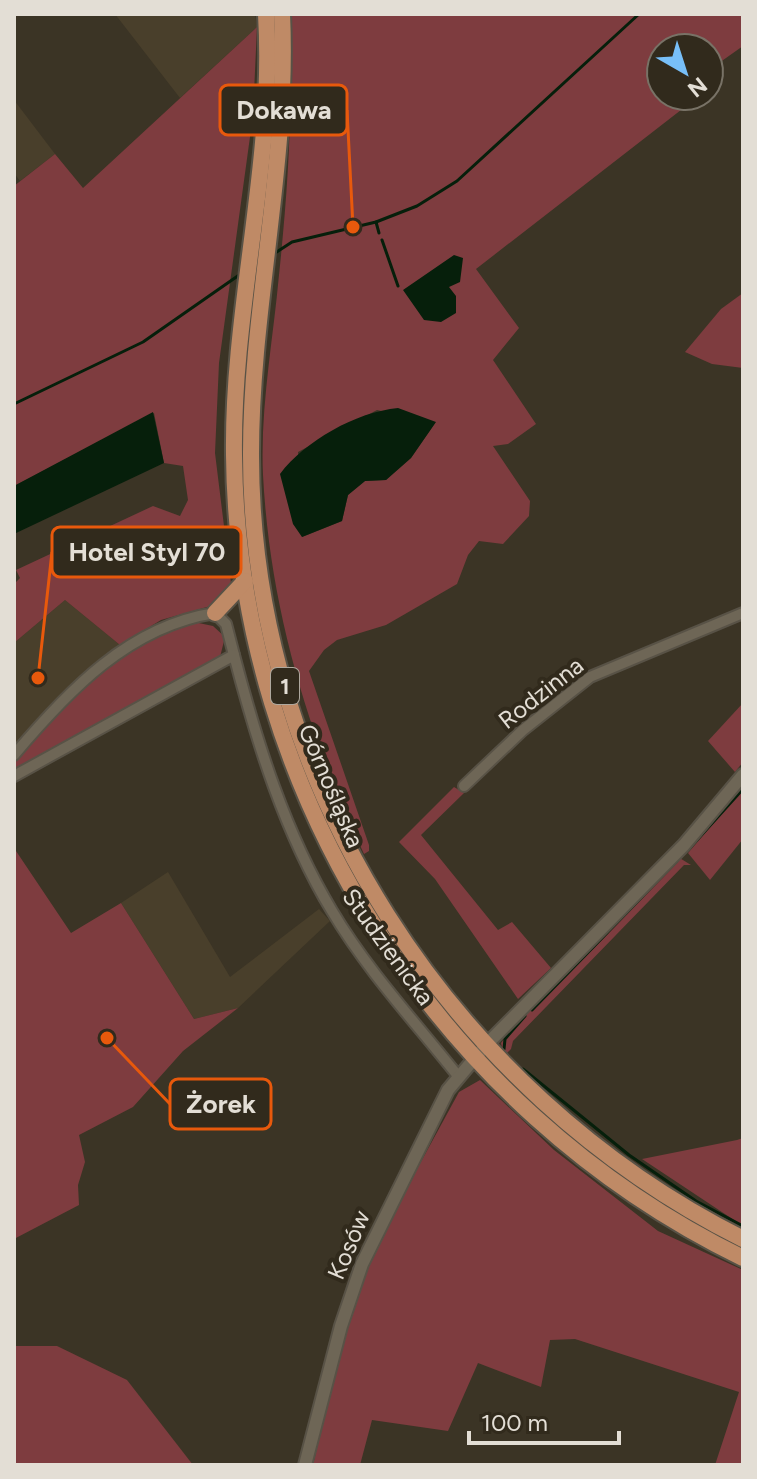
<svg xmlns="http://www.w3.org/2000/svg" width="757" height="1479" font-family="Figtree,sans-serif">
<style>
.built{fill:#493f2b}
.green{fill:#7e3c3f;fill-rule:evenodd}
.water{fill:#061f0b}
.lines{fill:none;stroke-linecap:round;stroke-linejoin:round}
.stream{stroke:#061f0b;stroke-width:3}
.minor-casing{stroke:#585246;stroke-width:14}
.tertiary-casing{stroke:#585246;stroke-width:16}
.primary-casing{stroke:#585246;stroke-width:20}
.minor{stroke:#6e6656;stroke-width:10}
.tertiary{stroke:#6e6656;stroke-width:12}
.primary{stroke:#bf8a66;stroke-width:16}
.labels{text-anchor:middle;stroke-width:8;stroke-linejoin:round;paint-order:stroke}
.shield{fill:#312a1c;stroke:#aea89e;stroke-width:2}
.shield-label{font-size:22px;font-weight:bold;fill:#e3ded5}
.street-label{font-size:24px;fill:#e3ded5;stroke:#312a1c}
.leader{fill:none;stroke:#e8590c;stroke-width:3}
.callout-dot{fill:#e8590c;stroke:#312a1c;stroke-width:3}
.callout{fill:#312a1c;stroke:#e8590c;stroke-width:3}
.callout-label{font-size:26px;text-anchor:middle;font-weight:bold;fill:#e3ded5}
</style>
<rect width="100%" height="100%" fill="#3b3425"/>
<g class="built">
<path d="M115,14H255L257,27L180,98Z"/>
<path d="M14,100L55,154L20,181L14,173Z"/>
<path d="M65,600L120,645L95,665L14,750V643Z"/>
<path d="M168,872L230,977L319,909L330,921L238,1008L194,1019L121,903Z"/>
</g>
<g class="green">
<path d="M288,14H743V46L709,70V48H661V96H699L476,269L519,328L493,360L536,424L508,444L493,446L530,501L529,516L503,544L479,541L468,555L457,584L386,625L337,640L324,650L309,671L369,845V851L364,854C308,734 270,609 263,475C260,408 273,341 279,275C288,190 294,100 288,14ZM377,410L435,423L411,458L386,480L365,481L348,495L342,521L302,537L298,452Z"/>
<path d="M257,27L253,115L219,363L215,453L231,583L214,605L161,620L120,645L65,600L14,643V584L20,578L16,570L153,506L180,516L188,500L183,466L164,463L154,413L14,486V186L55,154L83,188Z"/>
<path d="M743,293V368L712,364L685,352L721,309Z"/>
<path d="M194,622L213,626L225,637L220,657L14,772V763L22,753C72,699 122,643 194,622Z"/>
<path d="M743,703V762L735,772L708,741Z"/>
<path d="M454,787L464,793L421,835L498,930L512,922L551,968L518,999L435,879L399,842Z"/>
<path d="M743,789V839L710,880L688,853Z"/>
<path d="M14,848L71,933L121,903L194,1019L238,1008L183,1051L133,1107L79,1135L85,1162L78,1185L79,1205L14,1239Z"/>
<path d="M678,857L691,865H684L513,1041L511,1049L504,1056L501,1043L515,1025Z"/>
<path d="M480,1080L554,1150L658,1231L743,1270V1465H715L739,1392L575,1339L550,1340L541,1387L478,1363L448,1431L372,1420L360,1465H313L357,1279L459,1092Z"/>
<path d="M743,1138V1226L642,1159L737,1140Z"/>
<path d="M14,1346H57L127,1380L193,1465H14Z"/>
</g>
<g class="water">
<path d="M454,255L463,258L460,282L449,287L456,296V313L441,322L424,320L403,290Z"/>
<path d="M398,408L436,422L411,458L386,480L365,481L348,495L342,521L302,537L293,524L280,474C305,441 356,412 398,408Z"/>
<path d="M153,412L164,463L14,534V486Z"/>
</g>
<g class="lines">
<g class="stream">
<path d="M376,222L379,233"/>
<path d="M382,240L398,286"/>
<path d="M272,255L292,242L376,222L417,206L457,181L639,14"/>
<path d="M14,404L143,342L242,273"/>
<path d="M687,851L743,789"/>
<path d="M532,1010L677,861"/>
<path d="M504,1049L505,1039L525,1016"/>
<path d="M523,1069L629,1155L696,1201L743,1226"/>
</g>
<g class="minor-casing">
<g id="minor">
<path d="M14,755C68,691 129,626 215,613L226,624L234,655"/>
<path d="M14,776L234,655C257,743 285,833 332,911C367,970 415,1022 458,1076"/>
<path d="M464,786L523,730L590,677L743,613"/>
</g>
</g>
<g class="tertiary-casing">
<path id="tertiary" d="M305,1465L341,1326L362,1264L448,1090L485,1046L684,845L743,775"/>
</g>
<g class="primary-casing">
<g id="primary">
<path d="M266,14C275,162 232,307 234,455C237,794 439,1110 743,1258"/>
<path d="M282,14C289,162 251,306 251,453C250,783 451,1093 743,1239"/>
<path d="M215,613L245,581"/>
</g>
</g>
<use href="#minor" class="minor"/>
<use href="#tertiary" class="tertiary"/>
<use href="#primary" class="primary"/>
</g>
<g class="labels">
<rect class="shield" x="271" y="668" width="28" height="36" rx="6"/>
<g class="shield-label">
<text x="285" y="694">1</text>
</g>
<g class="street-label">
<text transform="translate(541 693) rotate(-38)" y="8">Rodzinna</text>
<text transform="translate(331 786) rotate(67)" y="8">Górnośląska</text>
<text transform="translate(388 947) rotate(54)" y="8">Studzienicka</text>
<text transform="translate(349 1245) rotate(-67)" y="8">Kosów</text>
</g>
</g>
<path class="leader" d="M353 227L347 110M38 678L52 552M107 1038L170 1104"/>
<g class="callout-dot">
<circle cx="353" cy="227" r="8"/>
<circle cx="38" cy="678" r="8"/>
<circle cx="107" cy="1038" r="8"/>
</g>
<g class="callout">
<rect x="220" y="85" width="127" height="50" rx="8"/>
<rect x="52" y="527" width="189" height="50" rx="8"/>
<rect x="170" y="1079" width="101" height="50" rx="8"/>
</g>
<g class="callout-label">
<text x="284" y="119">Dokawa</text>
<text x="147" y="561">Hotel Styl 70</text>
<text x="221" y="1113">Żorek</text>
</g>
<rect width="757" height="1479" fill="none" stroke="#e3ded5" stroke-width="32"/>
<g transform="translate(685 72) rotate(141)"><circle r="38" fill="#312a1c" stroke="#787266" stroke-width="2"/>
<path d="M0-6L14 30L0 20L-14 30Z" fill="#78bff8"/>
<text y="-12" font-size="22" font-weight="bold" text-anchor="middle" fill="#e3ded5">N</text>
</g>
<path d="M469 1431v12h150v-12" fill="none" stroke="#e3ded5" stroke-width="4"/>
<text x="481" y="1431" font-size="24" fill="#e3ded5" stroke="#312a1c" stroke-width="6" paint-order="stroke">100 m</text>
</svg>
